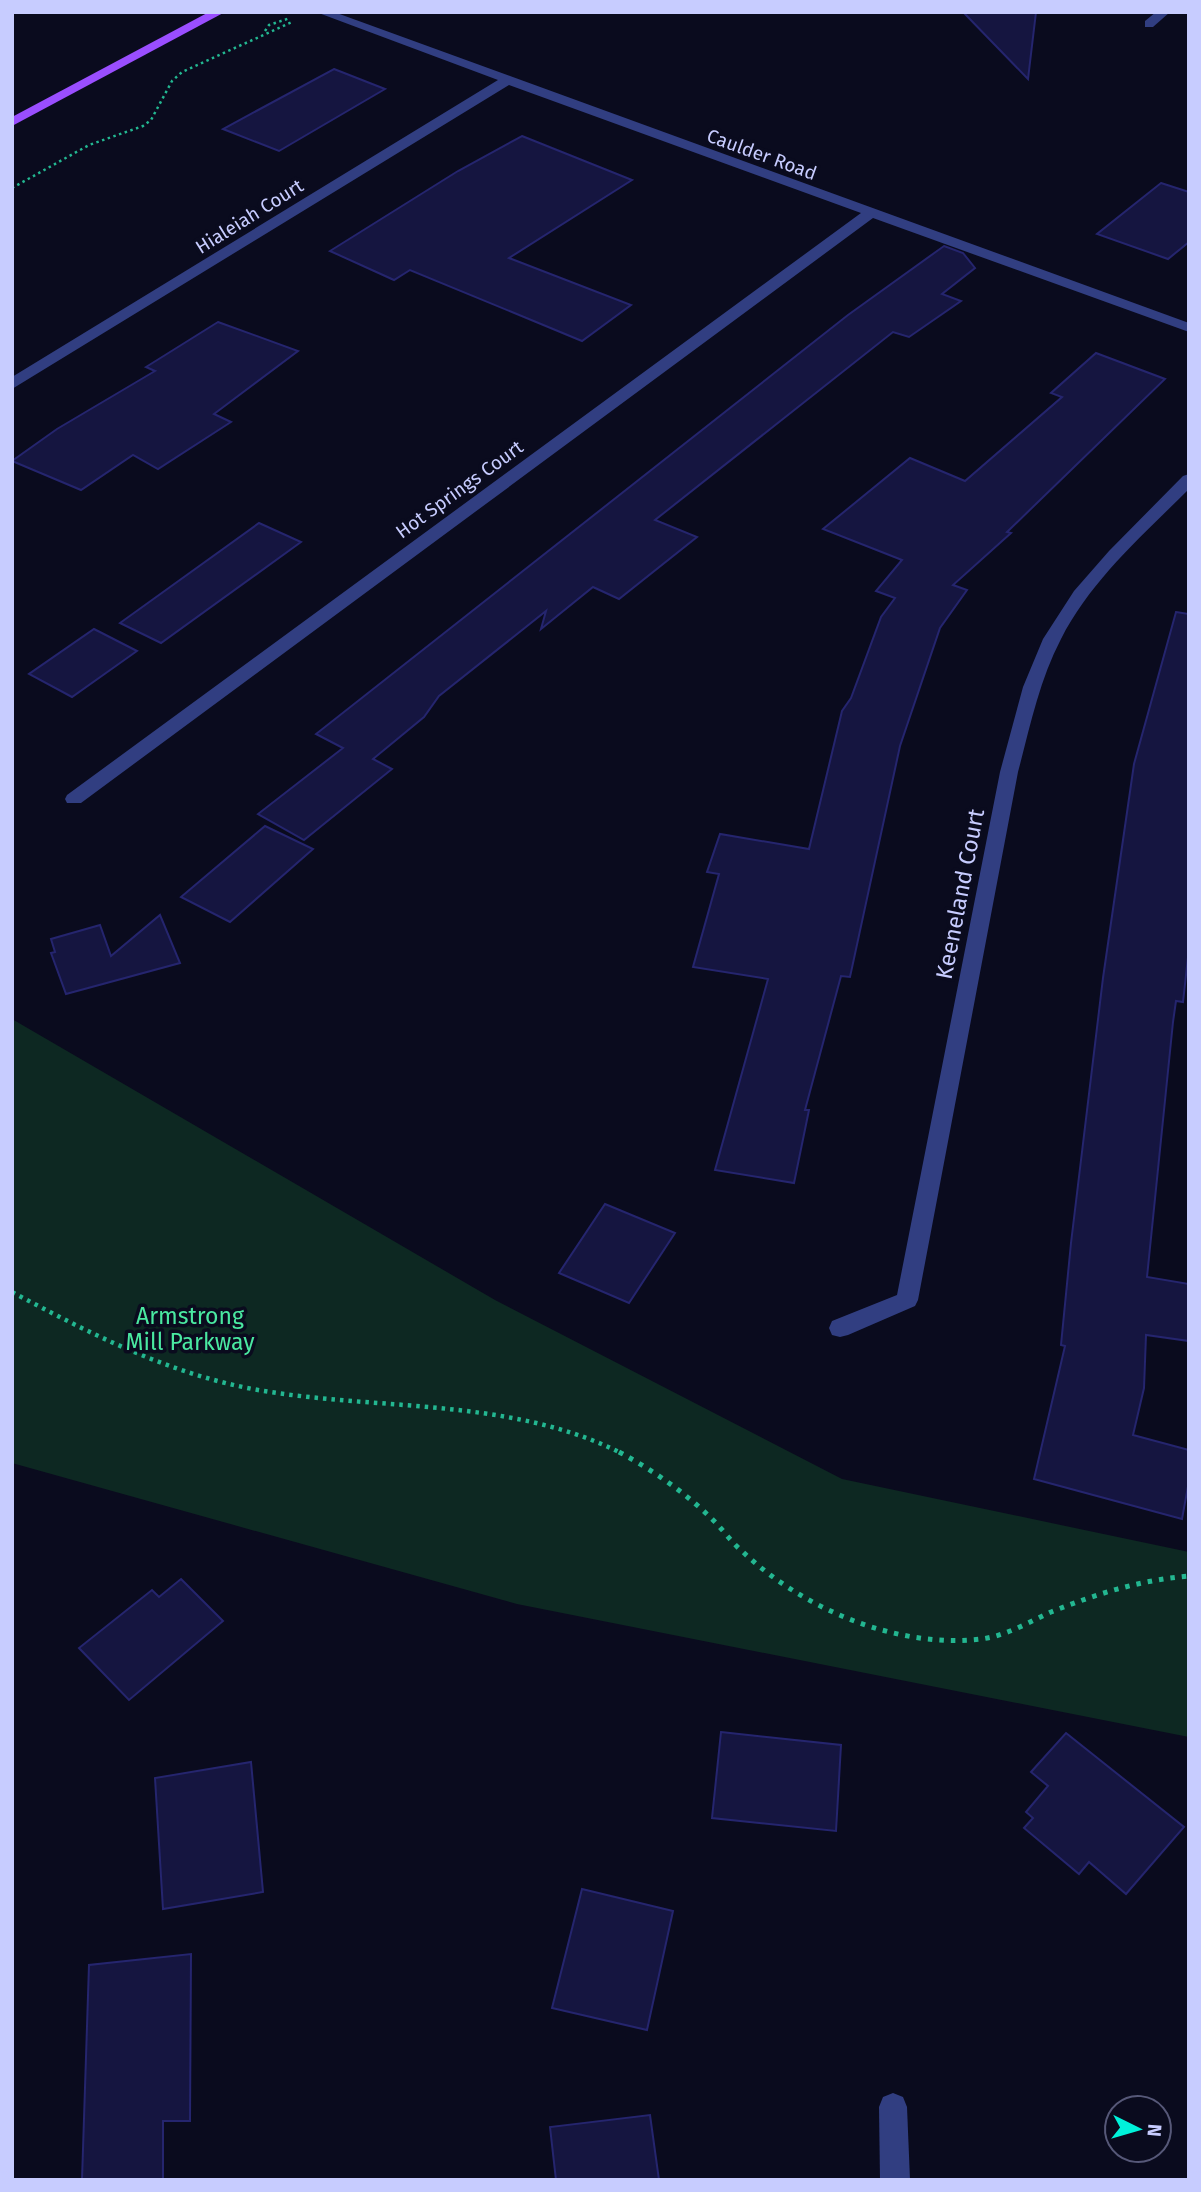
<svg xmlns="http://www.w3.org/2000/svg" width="1201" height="2192" font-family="'Fira Sans',sans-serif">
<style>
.green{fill:#0d2822}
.building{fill:#151540;stroke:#25256e;stroke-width:2}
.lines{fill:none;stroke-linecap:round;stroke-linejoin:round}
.path-far2{stroke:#23b791;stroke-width:2.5;stroke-dasharray:2.5 3.5;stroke-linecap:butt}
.path-far1{stroke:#23b791;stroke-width:4.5;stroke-dasharray:3.5 5;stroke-linecap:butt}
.path{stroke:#23b791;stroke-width:5;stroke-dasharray:4.5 7;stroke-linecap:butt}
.minor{fill:#313e81;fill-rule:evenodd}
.major{fill:#9a4eff;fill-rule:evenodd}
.labels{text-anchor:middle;stroke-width:7;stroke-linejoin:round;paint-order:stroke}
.far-street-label{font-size:19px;fill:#c7ccff;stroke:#0a0b1e}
.street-label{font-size:23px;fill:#c7ccff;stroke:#0a0b1e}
.park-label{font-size:23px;fill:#4ae8a1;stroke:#0a0b1e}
</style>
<rect width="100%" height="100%" fill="#0a0b1e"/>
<path class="green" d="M12,1019L495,1300L842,1479L1189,1552V1737L517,1604L12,1463Z"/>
<g class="building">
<path d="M963,12H1036L1028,79Z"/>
<path d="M334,69L385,89L279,151L223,129Z"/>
<path d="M522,136L632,180L509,258L631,305L582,341L410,270L394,280L330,251L458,171Z"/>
<path d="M1161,183L1189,192V242L1168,259L1097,234Z"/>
<path d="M944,246L963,253L975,268L942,294L961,301L909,337L893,332L655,520L697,537L619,599L593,587L541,629L546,611L439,696L424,717L373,759L392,769L304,840L258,814L343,748L316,734L848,315Z"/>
<path d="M218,322L298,351L214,414L231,422L158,469L133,455L81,490L12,461L57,429L155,371L146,367Z"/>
<path d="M1096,353L1165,379L1007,532L1011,533L953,585L967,590L940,628L900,746L850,977L841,976L805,1110H809L794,1183L715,1170L768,979L693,967L719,874L707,872L720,834L809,849L842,711L851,698L881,617L895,598L876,591L902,560L823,529L910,458L965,481L1062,397L1051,393Z"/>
<path d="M259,523L301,542L161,643L120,623Z"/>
<path d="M1176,612L1189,614V948L1183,1002L1176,1001L1173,1022L1147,1277L1189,1284V1341L1146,1335L1144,1388L1133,1435L1189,1450V1481L1182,1519L1034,1479L1065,1346L1061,1345L1071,1243L1103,978L1134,764Z"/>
<path d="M94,629L137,651L72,697L29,674Z"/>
<path d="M265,826L313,849L230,922L181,897Z"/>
<path d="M160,915L180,963L66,994L51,953L55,952L51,939L100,925L111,956Z"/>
<path d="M605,1204L675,1233L629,1303L559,1273Z"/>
<path d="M181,1579L223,1621L129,1700L79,1648L152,1590L159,1597Z"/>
<path d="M721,1732L841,1745L836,1831L712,1818Z"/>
<path d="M1066,1733L1184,1827L1126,1894L1089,1862L1079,1874L1024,1828L1033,1818L1026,1812L1048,1786L1031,1772Z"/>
<path d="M251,1762L263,1892L163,1909L155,1778Z"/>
<path d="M582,1889L673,1911L647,2030L552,2008Z"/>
<path d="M191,1954L190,2121H163V2180H82L89,1965Z"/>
<path d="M650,2115L659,2180H556L550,2127Z"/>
</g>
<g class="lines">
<g class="path-far2">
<path d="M265,31L269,25L290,18"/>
<path d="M12,188L89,145L143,126L151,120L172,81L182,72L292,22"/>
</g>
<path class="path-far1" d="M12,1292C91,1334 169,1374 258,1390C379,1411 511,1397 623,1454"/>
<path class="path" d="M619,1452C653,1470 687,1494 714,1521C724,1531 732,1543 743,1552C803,1609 898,1649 981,1639C1006,1636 1029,1622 1051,1612C1096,1594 1140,1580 1189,1576"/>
<g class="minor">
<path d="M316,12H334L1189,323V332L873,218L81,803H67L65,799L67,795L861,213L509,85L12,389V377L498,80Z"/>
<path d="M1156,12H1170L1153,27H1145V21Z"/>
<path d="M1189,474V489C1143,535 1091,580 1061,639C1039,681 1030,727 1018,772L918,1300L915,1306L848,1335L840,1337L832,1335L829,1328L832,1321L897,1295L1000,772L1023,687L1043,639L1074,591L1109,551L1183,476Z"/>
<path d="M893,2093L903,2097L907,2107L910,2180H880L879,2107L883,2097Z"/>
</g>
<path class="major" d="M209,12H225L12,126V117Z"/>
</g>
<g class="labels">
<g class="far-street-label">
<text transform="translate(762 154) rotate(20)" y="7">Caulder Road</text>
<text transform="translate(249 216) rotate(-32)" y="7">Hialeiah Court</text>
<text transform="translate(459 489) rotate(-36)" y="7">Hot Springs Court</text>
</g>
<g class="street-label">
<text transform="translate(960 894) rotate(-79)" y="8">Keeneland Court</text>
</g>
<g class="park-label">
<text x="190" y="1324">Armstrong<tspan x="190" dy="26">Mill Parkway</tspan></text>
</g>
</g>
<rect width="1201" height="2192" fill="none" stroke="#c7ccff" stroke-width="28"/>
<g transform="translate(1138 2129) rotate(95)"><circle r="33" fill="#0a0b1e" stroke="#565878" stroke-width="2"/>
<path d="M0-5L12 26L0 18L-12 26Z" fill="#00f2da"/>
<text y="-10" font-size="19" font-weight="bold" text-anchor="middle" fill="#c7ccff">N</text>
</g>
</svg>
